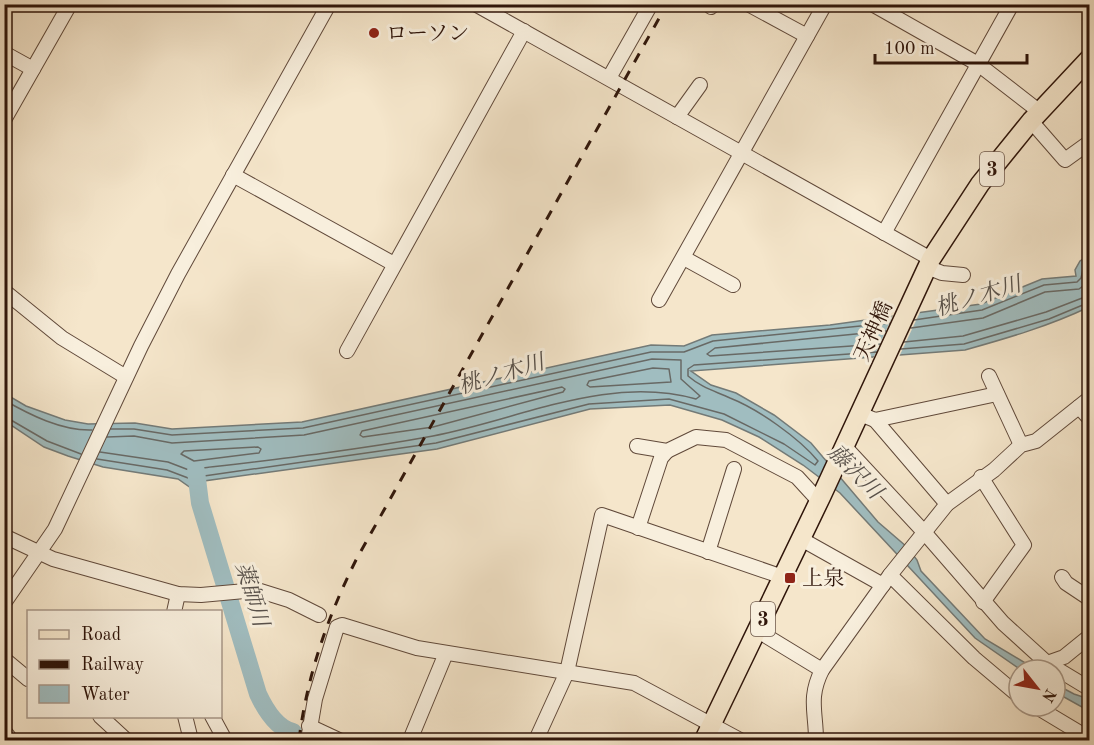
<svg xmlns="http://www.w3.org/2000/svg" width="1094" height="745" font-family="'Old Standard TT','Noto Serif JP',serif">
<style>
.water{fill:#a0bdc0;stroke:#737a77;stroke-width:1.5}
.pier{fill:#f5e6cb}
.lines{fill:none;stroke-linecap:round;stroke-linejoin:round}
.shore{stroke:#686965;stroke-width:1.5}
.river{stroke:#a0bdc0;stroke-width:18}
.minor-casing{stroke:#60493a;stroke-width:16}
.major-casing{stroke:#2f150a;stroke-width:21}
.minor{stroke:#f8efdd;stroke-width:14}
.major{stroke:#f5e6cb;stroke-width:18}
.rail{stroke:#2f150a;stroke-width:3;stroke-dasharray:10 10;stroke-linecap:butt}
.poi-dot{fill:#8f2418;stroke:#f8efdd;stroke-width:2}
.labels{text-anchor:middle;stroke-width:6;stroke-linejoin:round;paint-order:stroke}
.shield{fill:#f8efdd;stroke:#6b5649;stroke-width:1.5}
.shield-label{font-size:20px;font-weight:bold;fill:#2f150a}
.poi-label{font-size:21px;fill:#2f150a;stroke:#f8efdd;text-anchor:start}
.street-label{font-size:21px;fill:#2f150a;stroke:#f8efdd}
.water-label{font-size:22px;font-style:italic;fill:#57504a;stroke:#f8efdd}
</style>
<rect width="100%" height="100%" fill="#f5e6cb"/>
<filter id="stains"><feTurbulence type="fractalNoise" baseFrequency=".00333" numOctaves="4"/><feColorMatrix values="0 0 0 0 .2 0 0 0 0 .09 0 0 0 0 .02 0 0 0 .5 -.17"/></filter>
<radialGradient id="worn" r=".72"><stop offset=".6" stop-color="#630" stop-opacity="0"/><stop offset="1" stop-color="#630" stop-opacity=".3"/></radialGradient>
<g class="water">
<path d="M1089,255V307C1049,326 1008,338 965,350L691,371L711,385L736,393L774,415L811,443L878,522L907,547L917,560L921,571L985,639L1037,670H1021L975,638L840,493L803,465L759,437L722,420L670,405L590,409L437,449L204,481L198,493L178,479L103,467L68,456L44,447L5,421L4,393L26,406L65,420L88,424L135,423L172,429L302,422L651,345L684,346L712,335L830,325L981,304L1042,279L1076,276L1075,270L1080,261Z"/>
<path d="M1055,684L1074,694L1089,699V711L1055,692Z"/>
</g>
<path class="pier" d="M921,310L898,359L872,361L894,313Z"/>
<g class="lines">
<g class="shore">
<path d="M914,320L982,310L1044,285L1077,282L1081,278L1084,266L1090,262"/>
<path d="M911,328L983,318L1045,292L1079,289L1087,283L1090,272"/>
<path d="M904,342L963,336L1046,312L1090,295"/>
<path d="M880,344L710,356L707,354L715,348L886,331"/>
<path d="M901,349L964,344L1049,319L1090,302"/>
<path d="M653,368L669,369L671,382L590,387L587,385L589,381Z"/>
<path d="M562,387L565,389L563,392L433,427L363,437L360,435L362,431Z"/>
<path d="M4,400C30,415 62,431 92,430"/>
<path d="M4,416L47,441L81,454"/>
<path d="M111,429H134L172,435L303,428L651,352H684L713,341L890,323"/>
<path d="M258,447L261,449L259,453L194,461L181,454L184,451Z"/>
<path d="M100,452L168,462L194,472L203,468C279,459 357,450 433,436C519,420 607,374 696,399L700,396L681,379V360L652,359L304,435L172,443L134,436L107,437"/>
<path d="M97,459L167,470L196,481L204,476L436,443L589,404L669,399L724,414L784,444L815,465L818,461C799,438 758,409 730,398C715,391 702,388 688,376V369L694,365L877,352"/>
</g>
<g class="river">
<path d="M196,471L200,503L258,694C265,709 276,728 293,732"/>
<path d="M312,735L322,740"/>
</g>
<g class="minor-casing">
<g id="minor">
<path d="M475,4L931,259"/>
<path d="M748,4L807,36"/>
<path d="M872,4L978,64L1040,112"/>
<path d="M711,7L712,4"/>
<path d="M4,53L33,69"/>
<path d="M609,78L651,4"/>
<path d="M677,117L700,85"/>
<path d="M4,120L70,4"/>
<path d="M1031,121L1065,160L1090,142"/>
<path d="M233,175L394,264"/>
<path d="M884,233L1012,4"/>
<path d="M684,258L733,285"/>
<path d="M927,267L942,273L963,275"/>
<path d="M4,291L62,338L126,377"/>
<path d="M659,300L825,4"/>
<path d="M347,351L524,31"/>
<path d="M989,376L1021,445"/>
<path d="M1079,407L1090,419"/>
<path d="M860,414L875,420L997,394"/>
<path d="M875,420L947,504"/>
<path d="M637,446L667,451L696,437L726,440L797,477L819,501"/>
<path d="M845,447L924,532L1003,623L1047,663L1090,689"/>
<path d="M981,477L1024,545L983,602"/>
<path d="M638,528L661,458L667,451"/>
<path d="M4,536L53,559L178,594L201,595L257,590L289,600L319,615"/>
<path d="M801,539L883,585"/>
<path d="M708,552L734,469"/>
<path d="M890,575L974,658L1019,696"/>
<path d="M1062,577L1066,583L1090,599"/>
<path d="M4,603L55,529L141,346L178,274L329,4"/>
<path d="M174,612L178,594"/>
<path d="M758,631L822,670"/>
<path d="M4,659L28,679"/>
<path d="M1047,663L1064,657L1090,636"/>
<path d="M1035,706L1090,739"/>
<path d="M100,716L126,740"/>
<path d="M185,716L191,740"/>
<path d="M212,716L225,740"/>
<path d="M309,726L339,740"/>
<path d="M4,731L11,740"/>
<path d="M308,740L315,699L337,627L342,625L417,648L634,683L740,740"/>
<path d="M410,740L446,653"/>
<path d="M536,740L567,672L602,515L783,577"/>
<path d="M816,740C816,712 808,698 822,670L890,575L947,504L994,470L1021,445L1036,441L1090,398"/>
</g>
</g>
<g class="major-casing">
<path id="major" d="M704,740L821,497L931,259L980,184L1031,121L1090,58"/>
</g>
<use href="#minor" class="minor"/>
<use href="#major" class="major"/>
<path class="rail" d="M299,740C307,676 327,618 356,560L667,4"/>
</g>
<g class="poi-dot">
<circle cx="374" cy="33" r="6"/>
<rect x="784" y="572" width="12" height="12" rx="3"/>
</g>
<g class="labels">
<g class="shield">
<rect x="980" y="152" width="24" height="34" rx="4.5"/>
<rect x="751" y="602" width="24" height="34" rx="4.5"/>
</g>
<g class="shield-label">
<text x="992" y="176">3</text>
<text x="763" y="626">3</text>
</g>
<g class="poi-label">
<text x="386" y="40">ローソン</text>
<text x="802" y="585">上泉</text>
</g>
<g class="street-label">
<text transform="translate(873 331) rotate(-66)" y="7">天神橋</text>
</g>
<g class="water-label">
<text transform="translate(978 295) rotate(-17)" y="8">桃ノ木川</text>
<text transform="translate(501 373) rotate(-17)" y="8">桃ノ木川</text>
<text transform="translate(856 471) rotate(45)" y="8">藤沢川</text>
<text transform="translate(253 594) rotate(73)" y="8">薬師川</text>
</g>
</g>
<rect width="1094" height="745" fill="none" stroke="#f5e6cb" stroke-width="24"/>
<rect x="6" y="6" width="1082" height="733" fill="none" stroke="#2f150a" stroke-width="3"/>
<rect x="12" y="12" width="1070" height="721" fill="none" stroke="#2f150a" stroke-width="1.5"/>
<rect x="27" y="610" width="195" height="108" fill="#f8efdd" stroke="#a89889" stroke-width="1.5"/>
<rect x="39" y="630" width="30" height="9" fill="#f5e6cb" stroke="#a89889" stroke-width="1.5"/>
<text x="81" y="640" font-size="18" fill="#2f150a">Road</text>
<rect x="39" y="660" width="30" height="9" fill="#2f150a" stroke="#a89889" stroke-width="1.5"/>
<text x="81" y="670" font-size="18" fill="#2f150a">Railway</text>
<rect x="39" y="685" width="30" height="18" fill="#a0bdc0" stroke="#a89889" stroke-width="1.5"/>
<text x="81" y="700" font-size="18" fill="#2f150a">Water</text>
<g transform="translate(1037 688) rotate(121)"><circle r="28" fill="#f8efdd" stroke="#a89889" stroke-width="1.5"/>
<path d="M0-4.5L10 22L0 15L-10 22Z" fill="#8f2418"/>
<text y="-9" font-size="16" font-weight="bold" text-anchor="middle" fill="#2f150a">N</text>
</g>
<path d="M875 54v9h152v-9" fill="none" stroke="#2f150a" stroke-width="3"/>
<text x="884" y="54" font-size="18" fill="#2f150a" stroke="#f8efdd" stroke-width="4.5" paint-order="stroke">100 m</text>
<rect width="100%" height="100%" filter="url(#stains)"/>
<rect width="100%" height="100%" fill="url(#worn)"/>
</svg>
